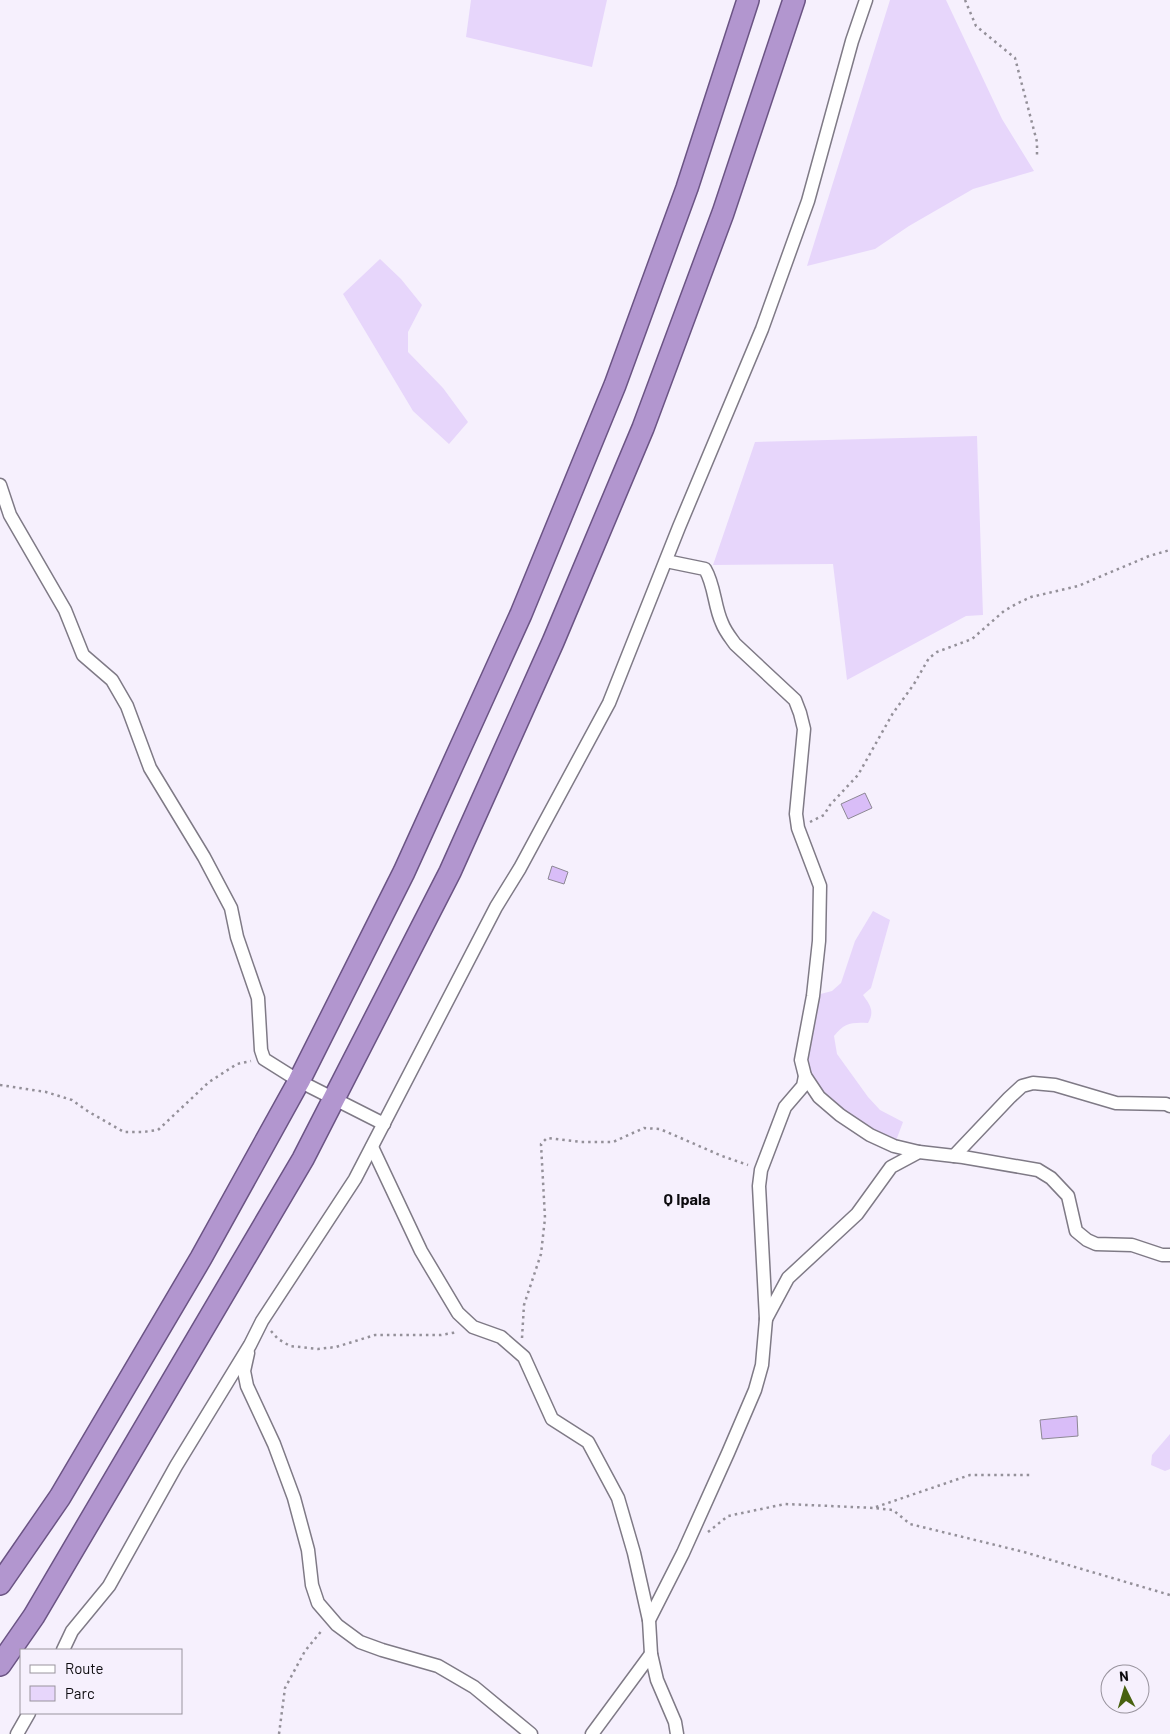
<svg xmlns="http://www.w3.org/2000/svg" width="1170" height="1734" font-family="Barlow,sans-serif">
<style>
.green{fill:#e7d6fb}
.building{fill:#d9bdf8;stroke:#8d8894}
.lines{fill:none;stroke-linecap:round;stroke-linejoin:round}
.minor-casing{stroke:#7f7a86;stroke-width:15}
.trunk-casing{stroke:#6b5484;stroke-width:24}
.path{stroke:#949099;stroke-width:2.5;stroke-dasharray:2.5 4;stroke-linecap:butt}
.minor{stroke:#fff;stroke-width:12}
.trunk{stroke:#b296cf;stroke-width:21}
.labels{text-anchor:middle;stroke-width:4;stroke-linejoin:round;paint-order:stroke}
.quarter-label{font-size:16px;font-weight:bold;fill:#0d0b0f;stroke:#f6f0fd}
</style>
<rect width="100%" height="100%" fill="#f6f0fd"/>
<g class="green">
<path d="M471,0H607L592,67L466,37Z"/>
<path d="M890,0H946L1002,119L1034,171L973,189L909,226L875,249L807,266Z"/>
<path d="M380,259L401,279L422,305L408,332V352L443,388L468,422L449,444L413,411L343,294Z"/>
<path d="M977,436L983,615L966,616L847,680L833,564L713,565L755,442Z"/>
<path d="M873,911L890,920L871,988L863,995C870,1005 875,1011 868,1023C852,1022 844,1023 834,1036L837,1054L868,1097L880,1110L903,1122L894,1146L870,1135L805,1076L813,996L832,991L841,983L855,941Z"/>
<path d="M1170,1434V1469L1165,1471L1151,1465L1152,1455Z"/>
</g>
<g class="building">
<path d="M865,793L872,808L848,819L841,804Z"/>
<path d="M552,866L568,872L564,884L548,879Z"/>
<path d="M1077,1416L1078,1436L1042,1439L1040,1420Z"/>
</g>
<g class="lines">
<g class="minor-casing">
<g id="minor">
<path d="M0,485L10,515L65,610L83,655L112,680L127,706L150,768L204,857L231,908L237,937L258,998L261,1050L264,1059L299,1081L384,1124"/>
<path d="M666,561L705,569C715,586 714,606 722,623C725,631 730,637 735,644L795,700L800,713L804,729L796,814L798,828L820,886L819,941L813,996L801,1060L805,1076L803,1086L785,1107L761,1170L759,1186L766,1319L762,1365L755,1390L728,1453L683,1553L649,1620L651,1654L657,1680L675,1722L677,1734"/>
<path d="M805,1076L819,1097L840,1115L870,1135L894,1146L919,1152"/>
<path d="M372,1147L421,1251L458,1313L473,1327L501,1337L524,1357L552,1419L588,1442L618,1498L634,1553L649,1620"/>
<path d="M954,1156L1009,1098L1022,1086L1033,1083L1055,1085L1116,1103L1166,1104L1170,1106"/>
<path d="M766,1319L788,1278L857,1214L891,1167L919,1152L963,1157L1038,1170L1051,1178L1068,1196L1076,1231L1087,1240L1096,1244L1132,1245L1162,1255H1170"/>
<path d="M248,1353L244,1371L247,1386L274,1444L294,1498L308,1550L312,1585L318,1603L337,1625L360,1642L382,1650L438,1666L474,1687L531,1734"/>
<path d="M63,1650L72,1631L109,1586L176,1466L250,1345L262,1321L355,1179L496,907L520,868L609,703L679,527L762,329L808,201L852,41L866,0"/>
<path d="M17,1734L29,1713"/>
<path d="M592,1734L651,1654"/>
</g>
</g>
<g class="trunk-casing">
<g id="trunk">
<path d="M0,1584L60,1497L201,1258L299,1081L404,872L521,614L615,385L687,188L748,0"/>
<path d="M0,1665L34,1616L303,1159L450,872L553,642L643,428L723,213L794,0"/>
</g>
</g>
<g class="path">
<path d="M965,0L976,26L1015,58L1037,142V157"/>
<path d="M810,822L824,815L830,805L858,775L893,713L914,684L929,658L937,652L972,639L1004,611L1016,604L1031,597L1078,586L1149,556L1170,550"/>
<path d="M0,1085L46,1092L72,1100L89,1112L124,1132H143L158,1130L209,1082L237,1064L251,1061"/>
<path d="M271,1331L278,1339L290,1346L318,1349L336,1347L375,1335H441L458,1332"/>
<path d="M522,1338L524,1305L541,1254L545,1218L541,1144L547,1138L581,1142H613L644,1128L660,1129L722,1156L748,1165"/>
<path d="M876,1507L970,1475H1031"/>
<path d="M708,1532L728,1516L785,1504L875,1508L893,1510L910,1524L1024,1552L1170,1595"/>
<path d="M279,1734L285,1688L305,1651L323,1629"/>
</g>
<use href="#minor" class="minor"/>
<use href="#trunk" class="trunk"/>
</g>
<g class="labels">
<g class="quarter-label">
<text x="687" y="1205">Q Ipala</text>
</g>
</g>
<rect x="20" y="1649" width="162" height="65" fill="#f6f0fd" stroke="#99949e"/>
<rect x="30" y="1665" width="25" height="8" fill="#ffffff" stroke="#99949e"/>
<text x="65" y="1674" font-size="15" fill="#0d0b0f">Route</text>
<rect x="30" y="1686" width="25" height="15" fill="#e7d6fb" stroke="#99949e"/>
<text x="65" y="1699" font-size="15" fill="#0d0b0f">Parc</text>
<g transform="translate(1125 1689) rotate(355)"><circle r="24" fill="#f6f0fd" stroke="#99949e"/>
<path d="M0-4L9 19L0 12L-9 19Z" fill="#48610f"/>
<text y="-8" font-size="14" font-weight="bold" text-anchor="middle" fill="#0d0b0f">N</text>
</g>
</svg>
